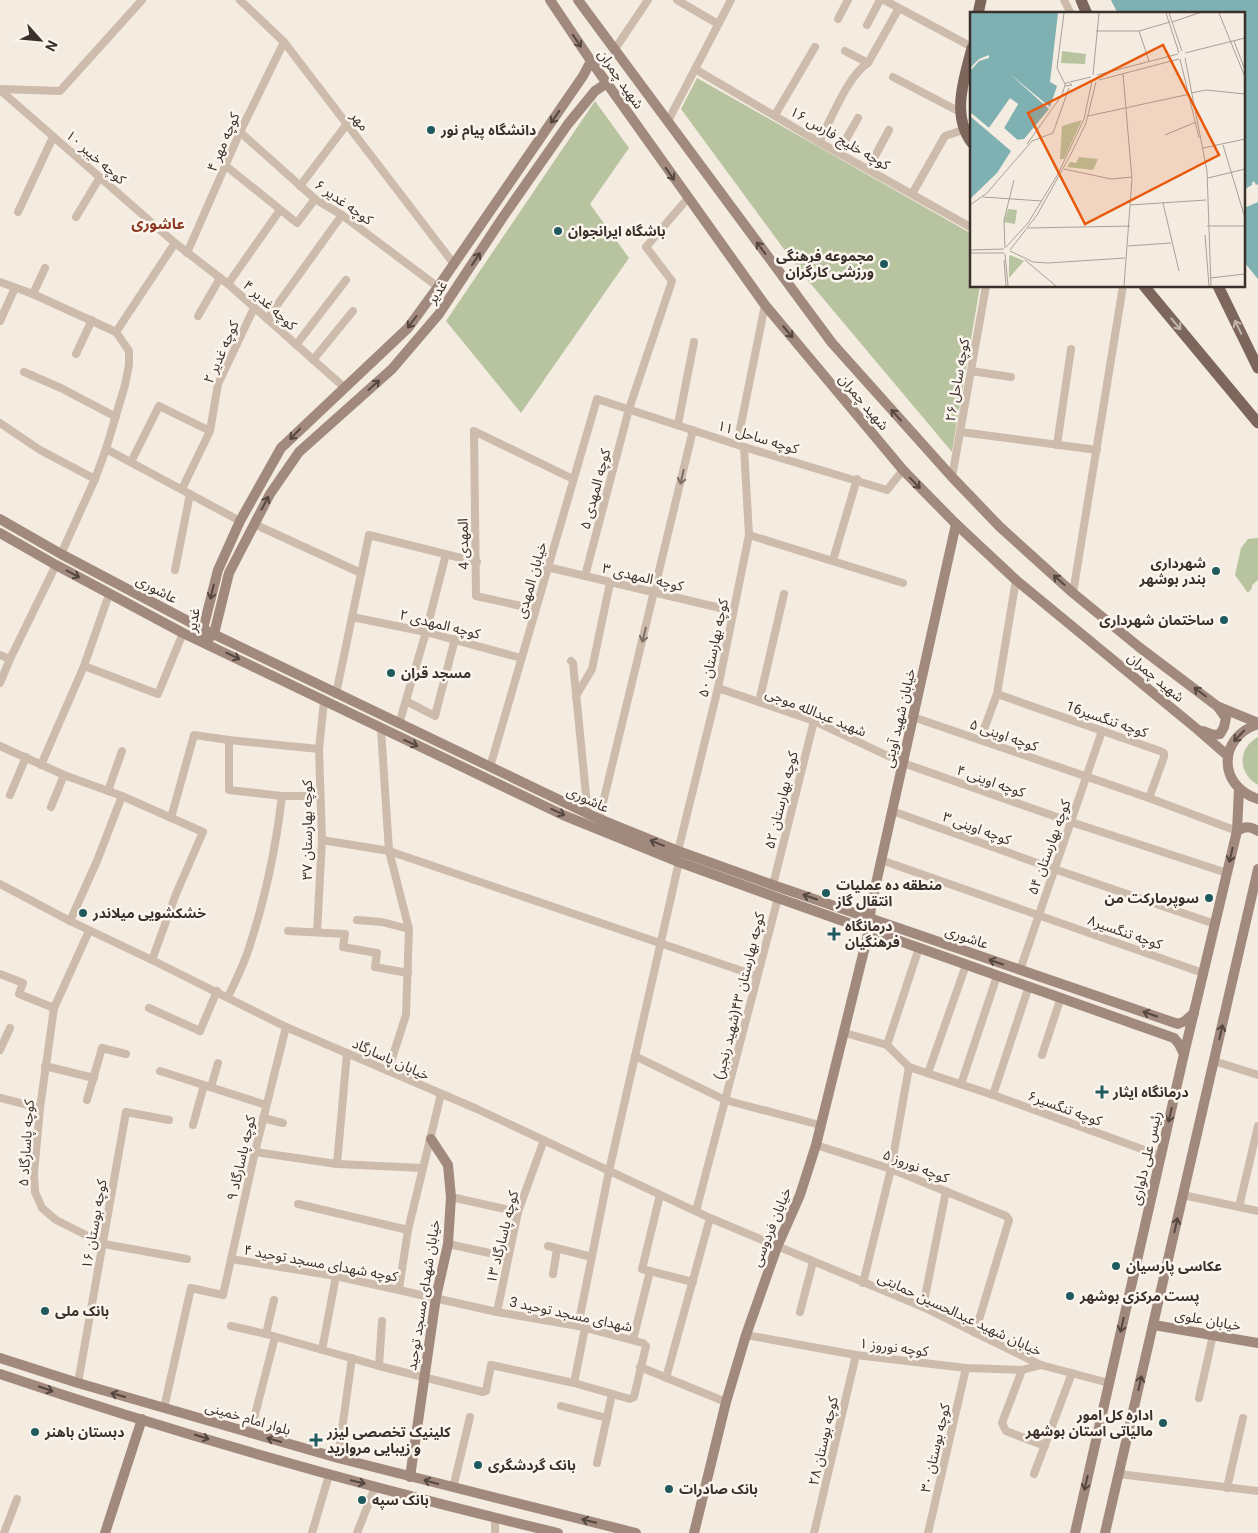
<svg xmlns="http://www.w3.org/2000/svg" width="1258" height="1533" font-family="Roboto,'Noto Sans Arabic',sans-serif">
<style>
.green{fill:#b8c4a0}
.water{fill:#7fb0b2}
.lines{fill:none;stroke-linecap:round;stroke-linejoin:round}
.street{stroke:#cdbbac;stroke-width:8}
.secondary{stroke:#a18a7d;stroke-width:10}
.primary{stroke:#7d675c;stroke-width:11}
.oneway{stroke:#544640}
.oneway2{stroke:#c2b5ac}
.oneway3{stroke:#7d6f65}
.poi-dot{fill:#1f5a5e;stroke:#fbf5ee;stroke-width:2}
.labels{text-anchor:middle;stroke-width:5;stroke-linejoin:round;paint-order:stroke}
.street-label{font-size:14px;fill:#3b302b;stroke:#fbf5ee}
.poi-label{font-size:14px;font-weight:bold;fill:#3b302b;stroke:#fbf5ee;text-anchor:start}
.neighbourhood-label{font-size:15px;font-weight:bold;fill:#8c3b22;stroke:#fbf5ee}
.inset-road{fill:none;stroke:#aaa098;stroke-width:1}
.view{fill:#e8590c;fill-opacity:0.15;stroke:#e8590c;stroke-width:2.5}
.inset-edge{fill:none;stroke:#3b302b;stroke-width:2.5}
</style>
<rect width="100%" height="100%" fill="#f4ebe1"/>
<g class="green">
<path d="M697,78L972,234V286H980L952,452L800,271L681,109Z"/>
<path d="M595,101L629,148L590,204L629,258L521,413L446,321Z"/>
<path d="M1258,538V580L1252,585V588L1248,593L1235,575L1241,548L1248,539Z"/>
<path d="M1258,737V785C1238,774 1237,748 1258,737Z"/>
</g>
<g class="water">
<path d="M1111,0H1258V184L1256,185L1254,181L1252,183V185L1245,189L1244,188V14H1118Z"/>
<path d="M1258,202V279L1244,262V208Z"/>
</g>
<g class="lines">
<g class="street">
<path d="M240,0L284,42L454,264"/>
<path d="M677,0L718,24"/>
<path d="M884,0L972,47"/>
<path d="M1064,0L1071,14"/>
<path d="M838,19L848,0"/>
<path d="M867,25L880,0"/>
<path d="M615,49L648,0"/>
<path d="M845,51L868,63"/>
<path d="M695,69L819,142L972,228"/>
<path d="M893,77L960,112"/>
<path d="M0,89L60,91L142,0"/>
<path d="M0,90L175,243L228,284L345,388"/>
<path d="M775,115L815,47"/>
<path d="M668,121L731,0"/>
<path d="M240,132L315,199L342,215L438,287"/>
<path d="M819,142C831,120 848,75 868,63L899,8"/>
<path d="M838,153L858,118"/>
<path d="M226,166L297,223L315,199"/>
<path d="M868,169L889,130"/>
<path d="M300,186L347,124"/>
<path d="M912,194L945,136L963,130"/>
<path d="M18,212L53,137"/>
<path d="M76,217L100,177"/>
<path d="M187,253L240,132L284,42"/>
<path d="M0,282L33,294L116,332"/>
<path d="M228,284L280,210"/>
<path d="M33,294L45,268"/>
<path d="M198,316L220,278"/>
<path d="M267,319L342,215"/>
<path d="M0,321L15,288"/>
<path d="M296,345L346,280"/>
<path d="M76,354L92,320"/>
<path d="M313,360L353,311"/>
<path d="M971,371L1011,377"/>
<path d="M24,372L61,388L116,417"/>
<path d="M0,423L40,450L95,479"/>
<path d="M678,424L694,342"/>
<path d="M961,432L1097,450"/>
<path d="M737,444L765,305"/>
<path d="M1057,445L1071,349"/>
<path d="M106,449L240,521"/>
<path d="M131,462L159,406L210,431"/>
<path d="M952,477L986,286"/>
<path d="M182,489L210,431L218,384L254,308"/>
<path d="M254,524L361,573"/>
<path d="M749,535L903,583"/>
<path d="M61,554L95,479L106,449L125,385L129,365V351L116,332L175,243"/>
<path d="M833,560L857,479"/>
<path d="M547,567L733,611"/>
<path d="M175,570L190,494"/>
<path d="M585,576L629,409L672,281L646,247L688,198"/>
<path d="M1073,593L1123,286"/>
<path d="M535,609L476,596L474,431L573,479"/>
<path d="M352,617L426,632L521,658"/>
<path d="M0,655L10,659"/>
<path d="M571,661L573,663L588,815"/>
<path d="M84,666L158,694L183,633"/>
<path d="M0,683L10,659L56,565"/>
<path d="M718,688L814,721L903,763L1071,822L1227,873"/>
<path d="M336,694L369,535L477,562"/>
<path d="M997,694L1160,751L1164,753V757L1149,798"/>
<path d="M576,696L592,669L610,583"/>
<path d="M406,701L435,716L455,639"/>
<path d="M759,702L784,594"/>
<path d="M913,717L1149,798L1237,831"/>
<path d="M399,724L426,632L446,554"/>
<path d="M381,729L389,851L409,929L406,1015L388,1071"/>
<path d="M229,740V790L282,796H320"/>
<path d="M980,740L997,694L1016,580"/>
<path d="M0,746L64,775L122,796L203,832L176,894L152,960"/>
<path d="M41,765L84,666L107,600"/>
<path d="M490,767L597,399L744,447L887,490L903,470"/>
<path d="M108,791L122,751"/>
<path d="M10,795L26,757"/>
<path d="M51,807L64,775"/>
<path d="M892,811L1054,869L1215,924"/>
<path d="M171,818L194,735L229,740L319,749"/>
<path d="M599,819L693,430"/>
<path d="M322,840L389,851L757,976"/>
<path d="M678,851L718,688L749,535L744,447"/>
<path d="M881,860L1203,973"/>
<path d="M0,884L70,921L152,960L286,1027L477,1109L710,1218L923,1307L1041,1365L1109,1383"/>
<path d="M773,885L814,721"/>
<path d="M357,920L382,922L409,929"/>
<path d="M70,921L97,861L122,796"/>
<path d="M89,931L54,1008L40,1108L34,1173L35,1192L42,1208L56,1220L104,1244L187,1259"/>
<path d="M288,931L345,934L343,947L377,953L375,967L408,973"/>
<path d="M317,932L322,840L319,749L324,701"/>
<path d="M1020,970L1102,731"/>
<path d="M0,974L23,983L19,994L54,1008"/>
<path d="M228,997C235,982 243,966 248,951C265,900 276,848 282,796"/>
<path d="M149,1008L200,1031L217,991"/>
<path d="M845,1033L887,1045L909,1067L993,1095L1161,1156"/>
<path d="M887,1045L919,948"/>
<path d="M0,1050L10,1028"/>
<path d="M1042,1055L1061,997"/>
<path d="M635,1056L725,1100L820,1125"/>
<path d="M1214,1061L1258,1075"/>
<path d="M45,1066L94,1078"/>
<path d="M160,1071L266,1105"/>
<path d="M928,1073L966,965"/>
<path d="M961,1084L997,976"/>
<path d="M211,1087L218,1063"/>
<path d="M993,1095L1029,986"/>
<path d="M0,1098L40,1108"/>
<path d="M87,1100L102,1048L126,1054"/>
<path d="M263,1118L283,1123"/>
<path d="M193,1125L204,1085"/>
<path d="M816,1145L891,1169L1006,1216L1009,1220L975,1333"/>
<path d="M255,1152L337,1164L423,1168"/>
<path d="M337,1164L347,1053"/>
<path d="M660,1195L642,1269L693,1282"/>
<path d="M1183,1195L1258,1211"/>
<path d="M451,1197L518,1212"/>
<path d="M298,1204L408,1230"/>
<path d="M1239,1207L1258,1126"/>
<path d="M696,1211L778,898"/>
<path d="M448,1244L508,1257"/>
<path d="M548,1246L592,1257"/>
<path d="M553,1274L557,1249"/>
<path d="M863,1283L891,1169L909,1067"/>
<path d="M399,1289L408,1230L441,1094"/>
<path d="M923,1307L946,1191"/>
<path d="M497,1312L518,1212L544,1140"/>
<path d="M800,1312L813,1262"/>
<path d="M231,1326L266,1334L379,1366L483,1392L486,1391L491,1365L574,1383L630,1399L634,1397L646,1346L643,1343L578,1326L497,1312L336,1276L231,1259"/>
<path d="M578,1326L609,1171L679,862"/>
<path d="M266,1334L274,1300"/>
<path d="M746,1335L856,1355L966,1368L1022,1370L1041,1365"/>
<path d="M633,1340L650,1271"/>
<path d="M322,1350L336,1276"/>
<path d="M379,1366L382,1321"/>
<path d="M640,1367L726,1402"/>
<path d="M1022,1370L1002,1423L1006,1431L1045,1446"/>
<path d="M666,1378L710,1218"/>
<path d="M78,1383L126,1112L169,1120"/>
<path d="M574,1383L585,1328"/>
<path d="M1199,1398L1213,1335"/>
<path d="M561,1406L607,1418"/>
<path d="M164,1408L191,1288L223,1295L255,1152L286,1027"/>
<path d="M250,1434L275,1337"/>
<path d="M338,1458L352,1358"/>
<path d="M597,1463L612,1394"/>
<path d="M1034,1474L1072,1373"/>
<path d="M1119,1474L1258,1491"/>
<path d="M453,1488L470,1417"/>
<path d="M1227,1488L1243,1418"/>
<path d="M495,1518V1533"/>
<path d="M4,1533L17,1499"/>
<path d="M312,1533L329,1475"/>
<path d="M357,1533L375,1487"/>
<path d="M814,1533L856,1355"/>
<path d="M928,1533L966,1368"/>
</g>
<g class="secondary">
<path d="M550,0L591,61L765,305L903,470L956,524L1016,580L1197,729L1228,756"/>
<path d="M578,0L832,343L952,477L1000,527L1073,593L1139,647L1217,706L1258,723"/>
<path d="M0,519L61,554L203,629L599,819L678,851L773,885L1178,1024L1185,1021L1194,1013"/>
<path d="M0,533L56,565L183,633L563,815L679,862L778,898L1174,1038L1179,1044L1184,1054"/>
<path d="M204,634L203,629L218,570L240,521L281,448L408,328L438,287L583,76L591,61"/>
<path d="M209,638L214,634L229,573L270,494L299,452L392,369L439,314L503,217L568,124L595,91L607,83"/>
<path d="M1258,724C1218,737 1217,786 1258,799"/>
<path d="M1203,731L1213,735L1220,734L1224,727L1226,718L1218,707"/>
<path d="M1237,831C1245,826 1250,826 1258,831"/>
<path d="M1154,1325L1258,1343"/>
<path d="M0,1358L78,1383L338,1458L636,1533"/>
<path d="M0,1374C183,1436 370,1488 558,1533"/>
<path d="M410,1477L436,1297L448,1244L451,1197L448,1165L431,1139"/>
<path d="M105,1533L142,1419"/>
<path d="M694,1533L726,1402L746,1335L777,1247L800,1195L816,1145L869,930L871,906L956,524"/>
<path d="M1075,1533L1184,1054L1227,873L1237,831L1239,789"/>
<path d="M1105,1533L1258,869"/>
</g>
<g class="primary">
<path d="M1081,0L1087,14"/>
<path d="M978,14L981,0"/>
<path d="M972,48C964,79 951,115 972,143"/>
<path d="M1144,286L1258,423"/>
<path d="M1218,286L1258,368"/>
</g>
</g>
<defs><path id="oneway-shaft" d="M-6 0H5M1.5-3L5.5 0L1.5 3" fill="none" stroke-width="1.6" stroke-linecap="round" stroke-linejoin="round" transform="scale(1.25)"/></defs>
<g class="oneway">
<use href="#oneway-shaft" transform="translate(577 41) rotate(56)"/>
<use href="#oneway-shaft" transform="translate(555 117) rotate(125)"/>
<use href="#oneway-shaft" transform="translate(670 174) rotate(55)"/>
<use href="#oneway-shaft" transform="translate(761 248) rotate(-127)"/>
<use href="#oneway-shaft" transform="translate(476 259) rotate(-56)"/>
<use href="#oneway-shaft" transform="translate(412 322) rotate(127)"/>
<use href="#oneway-shaft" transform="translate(788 332) rotate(50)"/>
<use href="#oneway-shaft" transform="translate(374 385) rotate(-42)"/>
<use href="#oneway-shaft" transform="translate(896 415) rotate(-132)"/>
<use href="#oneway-shaft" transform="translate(295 434) rotate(134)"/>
<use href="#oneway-shaft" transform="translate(915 483) rotate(46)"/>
<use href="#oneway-shaft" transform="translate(265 503) rotate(-62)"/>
<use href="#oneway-shaft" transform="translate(73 574) rotate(28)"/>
<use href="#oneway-shaft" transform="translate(1059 580) rotate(-138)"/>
<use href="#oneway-shaft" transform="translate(212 592) rotate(104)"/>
<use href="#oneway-shaft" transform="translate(233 656) rotate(26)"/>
<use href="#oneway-shaft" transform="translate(1200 692) rotate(-143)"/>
<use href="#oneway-shaft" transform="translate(1239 736) rotate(133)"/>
<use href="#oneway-shaft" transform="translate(411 743) rotate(25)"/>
<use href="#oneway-shaft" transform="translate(558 812) rotate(25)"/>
<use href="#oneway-shaft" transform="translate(657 843) rotate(-158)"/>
<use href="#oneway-shaft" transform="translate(1231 855) rotate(102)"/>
<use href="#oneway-shaft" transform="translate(810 897) rotate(-161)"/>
<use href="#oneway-shaft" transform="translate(996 962) rotate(-161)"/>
<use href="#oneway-shaft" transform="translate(1150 1014) rotate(-161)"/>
<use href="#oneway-shaft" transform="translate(1221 1032) rotate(-77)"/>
<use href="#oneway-shaft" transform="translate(1170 1115) rotate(103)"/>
<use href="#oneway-shaft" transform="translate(1176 1225) rotate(-77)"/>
<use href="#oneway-shaft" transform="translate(1122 1325) rotate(103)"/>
<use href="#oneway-shaft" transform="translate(1140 1383) rotate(-77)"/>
<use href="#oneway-shaft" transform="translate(46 1389) rotate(19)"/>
<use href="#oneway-shaft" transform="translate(118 1395) rotate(-164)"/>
<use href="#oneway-shaft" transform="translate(202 1437) rotate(17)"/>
<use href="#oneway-shaft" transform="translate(274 1440) rotate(-164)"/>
<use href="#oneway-shaft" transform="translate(358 1482) rotate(14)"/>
<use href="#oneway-shaft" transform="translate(431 1482) rotate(-165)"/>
<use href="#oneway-shaft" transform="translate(1086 1483) rotate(103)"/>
<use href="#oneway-shaft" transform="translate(589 1521) rotate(-166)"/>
</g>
<g class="oneway2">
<use href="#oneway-shaft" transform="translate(1176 324) rotate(50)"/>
<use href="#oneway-shaft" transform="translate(1238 327) rotate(-116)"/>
</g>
<g class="oneway3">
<use href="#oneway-shaft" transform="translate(682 477) rotate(103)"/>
<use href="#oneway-shaft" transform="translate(644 635) rotate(104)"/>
</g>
<g class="poi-dot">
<circle cx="431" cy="130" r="5"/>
<circle cx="558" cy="231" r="5"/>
<circle cx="884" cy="264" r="5"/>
<circle cx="1216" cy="571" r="5"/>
<circle cx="1224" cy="620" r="5"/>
<circle cx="391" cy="673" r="5"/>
<circle cx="826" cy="893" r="5"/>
<circle cx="1209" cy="898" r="5"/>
<circle cx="83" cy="913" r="5"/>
<path d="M831.5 926.5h5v5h5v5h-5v5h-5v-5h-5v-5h5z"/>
<path d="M1099.5 1084.5h5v5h5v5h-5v5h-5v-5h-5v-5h5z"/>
<circle cx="1116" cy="1266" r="5"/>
<circle cx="1070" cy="1296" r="5"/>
<circle cx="45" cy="1311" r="5"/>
<circle cx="1163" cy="1423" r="5"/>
<circle cx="35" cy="1432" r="5"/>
<path d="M313.5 1432.5h5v5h5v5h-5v5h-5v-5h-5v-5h5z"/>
<circle cx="478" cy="1465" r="5"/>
<circle cx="669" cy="1489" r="5"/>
<circle cx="362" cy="1500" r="5"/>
</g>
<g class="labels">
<g class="street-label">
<text transform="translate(621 79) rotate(55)" y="5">شهید چمران</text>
<text transform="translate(360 121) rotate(52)" y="5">مهر</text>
<text transform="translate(840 138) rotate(30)" y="5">کوچه خلیج فارس ۱۶</text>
<text transform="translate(223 142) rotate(-67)" y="5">کوچه مهر ۴</text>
<text transform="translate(96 157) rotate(41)" y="5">کوچه خیبر ۱۰</text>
<text transform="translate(344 202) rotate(35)" y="5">کوچه غدیر ۶</text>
<text transform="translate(437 292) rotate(-56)" y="5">غدیر</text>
<text transform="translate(270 305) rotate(42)" y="5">کوچه غدیر ۴</text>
<text transform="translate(221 352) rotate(-66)" y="5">کوچه غدیر ۲</text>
<text transform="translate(957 380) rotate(-80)" y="5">کوچه ساحل ۲۶</text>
<text transform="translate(864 402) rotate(50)" y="5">شهید چمران</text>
<text transform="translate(758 437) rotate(17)" y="5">کوچه ساحل ۱۱</text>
<text transform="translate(595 489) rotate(-75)" y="5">کوچه المهدی ۵</text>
<text transform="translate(463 544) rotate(-91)" y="5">المهدی 4</text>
<text transform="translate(643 577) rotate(13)" y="5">کوچه المهدی ۳</text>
<text transform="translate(531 580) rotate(-74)" y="5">خیابان المهدی</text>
<text transform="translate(157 589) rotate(28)" y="5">عاشوری</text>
<text transform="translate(193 620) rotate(-82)" y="5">غدیر</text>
<text transform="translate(440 624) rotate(14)" y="5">کوچه المهدی ۲</text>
<text transform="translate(713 648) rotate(-78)" y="5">کوچه بهارستان ۵۰</text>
<text transform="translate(1156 677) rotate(40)" y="5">شهید چمران</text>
<text transform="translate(816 712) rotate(22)" y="5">شهید عبدالله موجی</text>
<text transform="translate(899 718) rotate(-77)" y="5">خیابان شهید آوینی</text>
<text transform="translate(1107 719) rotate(19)" y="5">کوچه تنگسیر16</text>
<text transform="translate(1004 735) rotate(19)" y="5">کوچه اوینی ۵</text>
<text transform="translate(991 781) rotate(19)" y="5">کوچه اوینی ۴</text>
<text transform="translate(588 799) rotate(25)" y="5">عاشوری</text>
<text transform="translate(781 800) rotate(-76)" y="5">کوچه بهارستان ۵۲</text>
<text transform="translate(977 828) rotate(20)" y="5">کوچه اوینی ۳</text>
<text transform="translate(307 830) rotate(-90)" y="5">کوچه بهارستان ۳۷</text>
<text transform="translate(1049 847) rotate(-70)" y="5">کوچه بهارستان ۵۴</text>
<text transform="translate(1125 932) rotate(19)" y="5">کوچه تنگسیر۸</text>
<text transform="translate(967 937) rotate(19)" y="5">عاشوری</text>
<text transform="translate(739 996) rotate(-76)" y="5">کوچه بهارستان ۴۳(شهید رنجبر)</text>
<text transform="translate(391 1059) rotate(24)" y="5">خیابان پاسارگاد</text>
<text transform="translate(1065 1108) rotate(20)" y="5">کوچه تنگسیر۶</text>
<text transform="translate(26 1143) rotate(-86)" y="5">کوچه پاسارگاد ۵</text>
<text transform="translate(241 1158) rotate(-77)" y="5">کوچه پاسارگاد ۹</text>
<text transform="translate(1146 1158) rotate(-77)" y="5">رئیس علی دلواری</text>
<text transform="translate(916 1166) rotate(21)" y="5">کوچه نوروز ۵</text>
<text transform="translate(94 1224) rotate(-80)" y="5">کوچه بوستان ۱۶</text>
<text transform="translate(771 1227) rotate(-68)" y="5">خیابان فردوسی</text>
<text transform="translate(502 1237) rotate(-76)" y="5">کوچه پاسارگاد ۱۳</text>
<text transform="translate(321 1263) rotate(10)" y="5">کوچه شهدای مسجد توحید ۴</text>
<text transform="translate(423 1295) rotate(-81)" y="5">خیابان شهدای مسجد توحید</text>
<text transform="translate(571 1314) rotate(12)" y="5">شهدای مسجد توحید 3</text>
<text transform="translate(960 1314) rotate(25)" y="5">خیابان شهید عبدالحسین حمایتی</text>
<text transform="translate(1208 1320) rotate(10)" y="5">خیابان علوی</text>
<text transform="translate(894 1347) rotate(7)" y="5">کوچه نوروز ۱</text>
<text transform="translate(248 1418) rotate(16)" y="5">بلوار امام خمینی</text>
<text transform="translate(823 1441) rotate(-77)" y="5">کوچه بوستان ۲۸</text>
<text transform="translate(935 1448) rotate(-77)" y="5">کوچه بوستان ۳۰</text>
</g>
<g class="poi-label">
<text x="441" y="135">دانشگاه پیام نور</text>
<text x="568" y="236">باشگاه ایرانجوان</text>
<text x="874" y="261" text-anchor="end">مجموعه فرهنگی<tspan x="874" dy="16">ورزشی کارگران</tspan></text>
<text x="1206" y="568" text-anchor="end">شهرداری<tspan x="1206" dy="16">بندر بوشهر</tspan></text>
<text x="1214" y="625" text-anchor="end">ساختمان شهرداری</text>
<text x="401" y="678">مسجد قران</text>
<text x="836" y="890">منطقه ده عملیات<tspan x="836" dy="16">انتقال گاز</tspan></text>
<text x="1199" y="903" text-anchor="end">سوپرمارکت من</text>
<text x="93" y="918">خشکشویی میلاندر</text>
<text x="845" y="931">درمانگاه<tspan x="845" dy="16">فرهنگیان</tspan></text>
<text x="1113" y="1097">درمانگاه ایثار</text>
<text x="1126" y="1271">عکاسی پارسیان</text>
<text x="1080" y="1301">پست مرکزی بوشهر</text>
<text x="55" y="1316">بانک ملی</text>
<text x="1153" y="1420" text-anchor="end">اداره کل امور<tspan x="1153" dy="16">مالیاتی استان بوشهر</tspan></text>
<text x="45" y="1437">دبستان باهنر</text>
<text x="327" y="1437">کلینیک تخصصی لیزر<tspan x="327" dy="16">و زیبایی مروارید</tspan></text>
<text x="488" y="1470">بانک گردشگری</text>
<text x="679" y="1494">بانک صادرات</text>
<text x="372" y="1505">بانک سپه</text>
</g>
<g class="neighbourhood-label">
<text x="158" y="229">عاشوری</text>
</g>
</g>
<g transform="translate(970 12)">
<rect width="275" height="275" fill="#f4ebe1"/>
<path d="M92,39L116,42L115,52L91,51ZM112,108L94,147H90L92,114ZM109,145L128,147L123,158L97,155L100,150L106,151ZM38,197L47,198L45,212L34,210ZM40,243L54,249L39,266V245Z" fill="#b8c4a0"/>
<path d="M0,1H88L80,70L87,74L80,95L40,62L79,97L54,127L46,128L34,116L48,92L40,87L19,116L0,101V59L9,49L19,46V43L9,47L0,56ZM0,104L41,139L27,161L0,187Z" fill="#7fb0b2"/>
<path d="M40,86L48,92L34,116L50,130H45L31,117L45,93L41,90L20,118L43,139L0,104V100L19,116Z" fill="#f4ebe1"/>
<path class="inset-road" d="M94,1L87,56L96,74L102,73L98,70L95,72M196,1L209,41M199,1L212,39M249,1L275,65M202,10L229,1M126,19H169L200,10M169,19L179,49M264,29L275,58M215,41L275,26M215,46L237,159L241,274M210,47L229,126M153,62L162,167L154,274M123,63L129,1M127,63L208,42M129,68L209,47M100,70L121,65M221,81L236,78L275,82M118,104L220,82M195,123L226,110M57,132L92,83L95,73M253,133L275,206M233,136L275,127M94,157L141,167L162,165M238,166L275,157M13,185L72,189M193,191L209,259M0,193L17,181L62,129L83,121L99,76M160,193L236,188M237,214H275M58,216L160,214M235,223L239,274M158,234L201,231M36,235L58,211L88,162L114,107L122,69M35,236L34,208L44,168M0,238L34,237M40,238L67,203L101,142L116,111L126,70M40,239L63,250L78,251L155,246M0,241H34M35,242L38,274M34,248L36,274M55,248L86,274M240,266L275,262"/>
<path class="view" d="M193,33L249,143L115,212L58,101Z"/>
<rect width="275" height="275" class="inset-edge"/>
</g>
<g transform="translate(40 40) rotate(117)" stroke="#fbf5ee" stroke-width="4" paint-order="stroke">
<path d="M0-4L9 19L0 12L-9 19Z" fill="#3b302b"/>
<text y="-8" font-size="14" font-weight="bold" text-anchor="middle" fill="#3b302b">N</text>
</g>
</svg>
